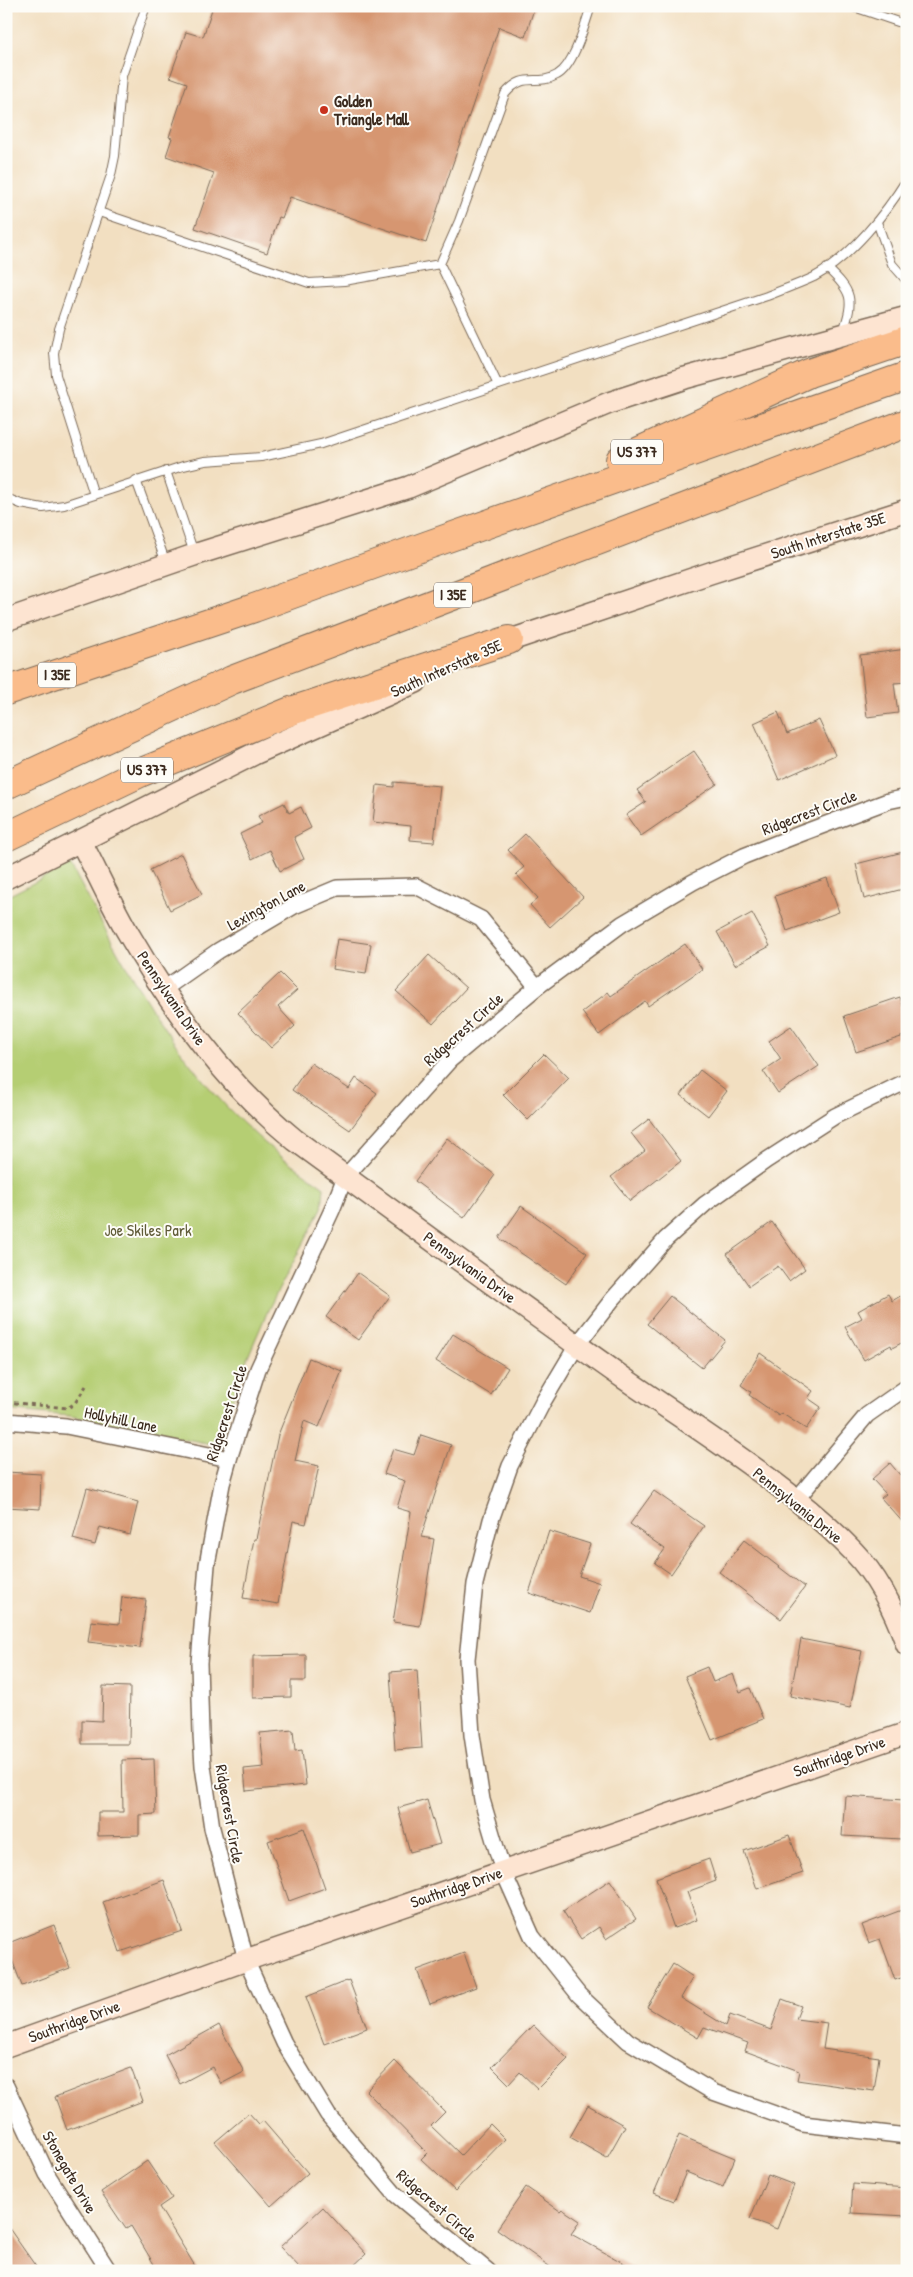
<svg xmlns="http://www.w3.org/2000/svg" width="913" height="2277" font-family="'Patrick Hand',sans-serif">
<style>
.green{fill:#b5ce73;stroke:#787c48}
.building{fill:#d69671}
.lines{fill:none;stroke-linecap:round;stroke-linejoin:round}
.lane-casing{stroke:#7b6957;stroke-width:10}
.street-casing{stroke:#7b6957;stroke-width:18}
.secondary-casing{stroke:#7b6957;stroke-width:24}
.highway-casing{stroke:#7b6957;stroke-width:30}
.path{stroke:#7b6957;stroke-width:3;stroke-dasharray:4 4;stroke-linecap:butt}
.lane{stroke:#fff;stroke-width:8}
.street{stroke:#fff;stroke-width:15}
.secondary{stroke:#fde4d1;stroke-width:21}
.highway{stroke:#fabc8b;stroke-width:28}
.poi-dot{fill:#c8321e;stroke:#fdfcf7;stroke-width:2}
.labels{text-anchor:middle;stroke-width:4;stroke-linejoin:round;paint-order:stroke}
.shield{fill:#fdfcf7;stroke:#75695f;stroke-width:1}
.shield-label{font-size:15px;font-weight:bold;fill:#3b2a1e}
.poi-label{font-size:16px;font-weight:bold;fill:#3b2a1e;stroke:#fdfcf7;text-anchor:start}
.street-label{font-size:16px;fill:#3b2a1e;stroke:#fdfcf7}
.park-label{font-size:16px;fill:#605b38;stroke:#fdfcf7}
</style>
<rect width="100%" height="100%" fill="#fdfcf7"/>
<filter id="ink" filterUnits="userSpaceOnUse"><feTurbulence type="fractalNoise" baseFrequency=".02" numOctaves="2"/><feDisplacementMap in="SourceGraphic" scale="10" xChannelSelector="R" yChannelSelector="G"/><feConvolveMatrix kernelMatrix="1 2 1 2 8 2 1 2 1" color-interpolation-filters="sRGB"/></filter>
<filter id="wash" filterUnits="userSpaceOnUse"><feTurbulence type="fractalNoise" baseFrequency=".0096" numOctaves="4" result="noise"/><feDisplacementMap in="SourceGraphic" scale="20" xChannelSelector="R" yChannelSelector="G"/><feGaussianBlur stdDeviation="1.12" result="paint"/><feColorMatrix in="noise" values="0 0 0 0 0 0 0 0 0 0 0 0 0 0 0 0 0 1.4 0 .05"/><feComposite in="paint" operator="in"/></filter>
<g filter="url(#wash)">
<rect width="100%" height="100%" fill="#f2dfc1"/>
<path class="green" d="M70,864C122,961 173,1062 257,1136C277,1155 301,1170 324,1187L322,1208L269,1308L247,1359L216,1445L70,1416L6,1410V897Z"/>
<g id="blocks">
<g class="building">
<path d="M213,6H535L525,37L499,27L426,243L290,197L282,218L279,217L267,253L195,228L214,173L166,156L172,138L169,137L187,83L170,77L186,32L203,37Z"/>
<path d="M907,649V682L894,683L898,713L867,717L860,655Z"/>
<path d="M778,712L787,734L819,720L835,755L779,780L754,723Z"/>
<path d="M694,751L717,784L641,836L626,815L646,802L637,790Z"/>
<path d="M394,782L440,786L434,842L410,840L411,826L373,822L377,785L394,787Z"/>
<path d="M284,803L289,813L301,807L311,828L294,837L304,859L280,871L270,850L252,859L240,834L262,823L258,816Z"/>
<path d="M525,834L583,897L550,927L530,905L538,898L516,874L524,867L508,850Z"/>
<path d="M907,851V888L864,899L856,864Z"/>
<path d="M181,854L202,894L170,910L150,870Z"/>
<path d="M827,878L839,912L787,931L775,896Z"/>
<path d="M752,913L770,946L735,965L717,932Z"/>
<path d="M337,939L371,944L366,974L332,969Z"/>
<path d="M685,944L702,969L648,1006L645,1001L599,1035L582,1012L608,992L611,996Z"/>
<path d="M429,955L466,988L433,1024L396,991Z"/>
<path d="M280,973L297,990L278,1007L295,1026L271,1048L238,1013Z"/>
<path d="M900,997L907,1018V1035L856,1052L844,1016Z"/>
<path d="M791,1026L819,1066L778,1093L763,1071L781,1059L769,1041Z"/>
<path d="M544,1054L569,1078L528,1120L503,1095Z"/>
<path d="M311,1063L349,1089L356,1078L377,1093L350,1130L292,1090Z"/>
<path d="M700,1070L727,1091L708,1116L681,1095Z"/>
<path d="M649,1119L681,1161L630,1201L611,1177L645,1151L631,1133Z"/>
<path d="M447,1138L495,1175L464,1218L415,1181Z"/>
<path d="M521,1206L587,1253L566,1284L499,1238Z"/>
<path d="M772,1222L805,1269L789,1281L778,1266L749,1286L727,1254Z"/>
<path d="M358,1273L390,1296L358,1340L326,1317Z"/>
<path d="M907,1292V1340L892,1348L891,1345L864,1360L845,1327L862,1318L858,1311L888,1294L892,1301Z"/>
<path d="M670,1296L725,1340L702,1368L647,1324Z"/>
<path d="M453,1334L508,1368L491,1395L436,1361Z"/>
<path d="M760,1353L813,1391L808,1398L821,1407L806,1429L781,1413L779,1416L749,1395L751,1392L741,1385Z"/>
<path d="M309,1358L342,1371L319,1427L304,1421L295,1461L319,1466L306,1524L293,1521L278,1604L243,1598L254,1539H256L278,1435Z"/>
<path d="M421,1435L451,1445L421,1537L434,1539L420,1626L393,1622L411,1512L397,1508L405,1481L384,1474L393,1449L414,1455Z"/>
<path d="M890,1463L900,1475L907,1470V1527L881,1498L886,1494L872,1479Z"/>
<path d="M6,1472L41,1474L40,1509L6,1507Z"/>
<path d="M87,1488L138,1502L130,1535L100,1527L95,1545L73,1539Z"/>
<path d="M654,1491L704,1526L671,1574L655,1563L665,1549L630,1524Z"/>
<path d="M549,1531L590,1544L579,1576L600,1583L590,1613L529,1593Z"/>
<path d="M744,1540L805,1587L781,1619L719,1572Z"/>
<path d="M122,1597L146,1600L140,1648L88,1642L91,1621L119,1624Z"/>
<path d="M801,1639L862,1651L850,1708L790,1696Z"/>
<path d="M306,1655V1681H291V1697L253,1698V1656Z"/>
<path d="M707,1667L713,1682L733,1674L740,1692L750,1688L763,1719L712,1740L685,1676Z"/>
<path d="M417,1670L422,1748L395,1750L390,1672Z"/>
<path d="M103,1686L130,1687L129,1744H82V1720L102,1721Z"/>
<path d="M293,1730L295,1751L302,1750L306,1785L246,1791L244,1769L264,1767L260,1733Z"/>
<path d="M154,1759L156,1814L139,1815V1835L98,1836V1812H123L122,1760Z"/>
<path d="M845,1796L904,1800L902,1839L842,1836Z"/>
<path d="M427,1800L440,1844L410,1852L398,1808Z"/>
<path d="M304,1828L325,1888L289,1901L268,1841Z"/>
<path d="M789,1835L803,1873L757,1889L744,1851Z"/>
<path d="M709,1859L716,1881L687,1892L697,1920L674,1928L656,1878Z"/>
<path d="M164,1880L182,1931L120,1952L103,1902Z"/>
<path d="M610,1880L636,1919L606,1939L599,1927L581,1939L563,1911Z"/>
<path d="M907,1908V1976L895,1980L880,1939L869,1943L862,1925Z"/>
<path d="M54,1925L70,1968L22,1986L6,1944Z"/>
<path d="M464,1953L476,1987L430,2004L417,1970Z"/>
<path d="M673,1964L693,1977L681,1998L726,2026L730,2015L771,2030L782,1999L801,2006L796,2019L827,2023L823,2049L879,2057L874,2091L797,2080L799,2071L745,2051L748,2043L704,2027L698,2038L647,2007Z"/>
<path d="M349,1980L367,2028L324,2044L306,1997Z"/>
<path d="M219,2025L244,2072L221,2084L212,2067L180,2084L165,2055Z"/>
<path d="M533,2025L568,2059L538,2089L520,2072L509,2084L492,2067Z"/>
<path d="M395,2061L445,2112L431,2126L461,2155L490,2124L505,2139L455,2191L421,2159L427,2153L366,2091Z"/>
<path d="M131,2068L143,2101L67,2130L55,2097Z"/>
<path d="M588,2105L625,2126L607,2158L570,2137Z"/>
<path d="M249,2113L259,2124L263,2121L308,2173L271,2206L215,2142Z"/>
<path d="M679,2135L735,2158L723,2187L686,2172L674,2201L654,2193Z"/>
<path d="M147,2161L172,2198L159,2207L198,2271H158L131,2226L126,2229L101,2192Z"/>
<path d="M768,2175L794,2185L777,2229L750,2219Z"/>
<path d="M853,2184L907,2188V2216L851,2213Z"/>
<path d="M526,2187L560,2211L562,2209L580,2221L571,2234L638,2271H556L497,2229Z"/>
<path d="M323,2207L366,2254L348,2271H303L280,2247Z"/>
<path d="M6,2224L39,2271H6Z"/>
</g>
</g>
</g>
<g filter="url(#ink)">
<use href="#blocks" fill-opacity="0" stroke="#7b6957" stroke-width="1"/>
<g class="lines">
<g class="lane-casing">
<g id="lane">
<path d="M851,6L907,25"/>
<path d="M99,212L309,283L344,281L440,264"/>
<path d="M877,222L892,264L907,281"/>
<path d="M827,268C853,292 854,299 843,332"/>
<path d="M498,385L440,264L459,221L505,94C525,70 536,87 557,75C574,66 585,24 591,6"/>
<path d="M166,471L194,553"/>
<path d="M136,480L166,563"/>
<path d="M94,495L56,375L54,353L59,329L111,175L115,156L122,76L146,6"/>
<path d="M6,498L21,504L43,508L64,505L183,466L205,461L261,457L321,444L767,296C782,290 799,284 814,277C850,258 886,213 907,179"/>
</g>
</g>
<g class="street-casing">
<g id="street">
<path d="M164,989L218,951L294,906L337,888L416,886L481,919L537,987"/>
<path d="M907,1081L835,1116L767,1160L705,1204L666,1239L612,1300L577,1345L543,1402L510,1466L491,1520L475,1584L467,1659L472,1735L482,1800L503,1871L532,1936L579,1995L628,2041L713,2092L803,2124L907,2136"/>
<path d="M6,1421L66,1426L229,1459"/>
<path d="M796,1500L867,1415L907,1387"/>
<path d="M6,2086L47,2174L109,2271"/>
<path d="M488,2271L395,2194L328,2115L284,2043L246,1960L212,1828L203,1766L201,1734L199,1663L207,1565L222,1484L229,1459L258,1369L332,1210L345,1177L450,1060L537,987L622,924L693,882L744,856L800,834L888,801L907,797"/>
</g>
</g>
<g class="secondary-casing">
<g id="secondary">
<path d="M6,620L194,555L409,487L609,403L685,378L907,317"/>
<path d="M496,645L710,573L907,510"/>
<path d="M81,842C97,872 111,904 128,933C173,1010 226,1084 295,1140C405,1220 514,1301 625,1379C700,1431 790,1486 853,1551C879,1578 895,1611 907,1645"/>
<path d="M6,878L254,754L416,682"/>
<path d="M6,2046L246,1960L907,1733"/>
</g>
</g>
<g class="highway-casing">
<g id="highway">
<path d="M620,460L809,373L907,340"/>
<path d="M6,691L254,608L428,545L907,376"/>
<path d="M6,785L232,680L907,423"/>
<path d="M6,837L142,772L291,711L509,640"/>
</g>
</g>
<path class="path" d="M6,1402L68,1408L75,1403L86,1386"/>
<use href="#lane" class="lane"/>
<use href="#street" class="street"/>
<use href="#secondary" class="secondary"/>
<use href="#highway" class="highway"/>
</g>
</g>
<circle class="poi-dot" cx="324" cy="110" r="5"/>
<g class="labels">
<g class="shield">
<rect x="611" y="439.5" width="52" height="25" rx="4"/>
<rect x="434" y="582.5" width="38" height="25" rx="4"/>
<rect x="38" y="662.5" width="38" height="25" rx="4"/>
<rect x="121" y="757.5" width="52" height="25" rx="4"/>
</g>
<g class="shield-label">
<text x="637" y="457">US 377</text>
<text x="453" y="600">I 35E</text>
<text x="57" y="680">I 35E</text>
<text x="147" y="775">US 377</text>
</g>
<g class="poi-label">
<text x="334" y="107">Golden<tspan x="334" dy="18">Triangle Mall</tspan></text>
</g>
<g class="street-label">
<text transform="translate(828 535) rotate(-18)" y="6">South Interstate 35E</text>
<text transform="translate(446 668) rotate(-24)" y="6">South Interstate 35E</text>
<text transform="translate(809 812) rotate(-21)" y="6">Ridgecrest Circle</text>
<text transform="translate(266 905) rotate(-29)" y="6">Lexington Lane</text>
<text transform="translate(172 998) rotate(56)" y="6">Pennsylvania Drive</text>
<text transform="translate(463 1029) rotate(-42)" y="6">Ridgecrest Circle</text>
<text transform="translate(470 1267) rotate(36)" y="6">Pennsylvania Drive</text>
<text transform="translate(226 1413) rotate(-72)" y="6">Ridgecrest Circle</text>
<text transform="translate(121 1419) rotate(12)" y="6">Hollyhill Lane</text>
<text transform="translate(798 1505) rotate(39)" y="6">Pennsylvania Drive</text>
<text transform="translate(839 1756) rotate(-19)" y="6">Southridge Drive</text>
<text transform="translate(230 1814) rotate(80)" y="6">Ridgecrest Circle</text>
<text transform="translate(456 1887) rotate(-19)" y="6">Southridge Drive</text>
<text transform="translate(74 2021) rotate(-20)" y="6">Southridge Drive</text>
<text transform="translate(70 2172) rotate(60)" y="6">Stonegate Drive</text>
<text transform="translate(437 2205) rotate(41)" y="6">Ridgecrest Circle</text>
</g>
<g class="park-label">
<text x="148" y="1236">Joe Skiles Park</text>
</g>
</g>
<rect width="913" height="2277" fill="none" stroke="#fdfcf7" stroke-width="25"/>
</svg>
